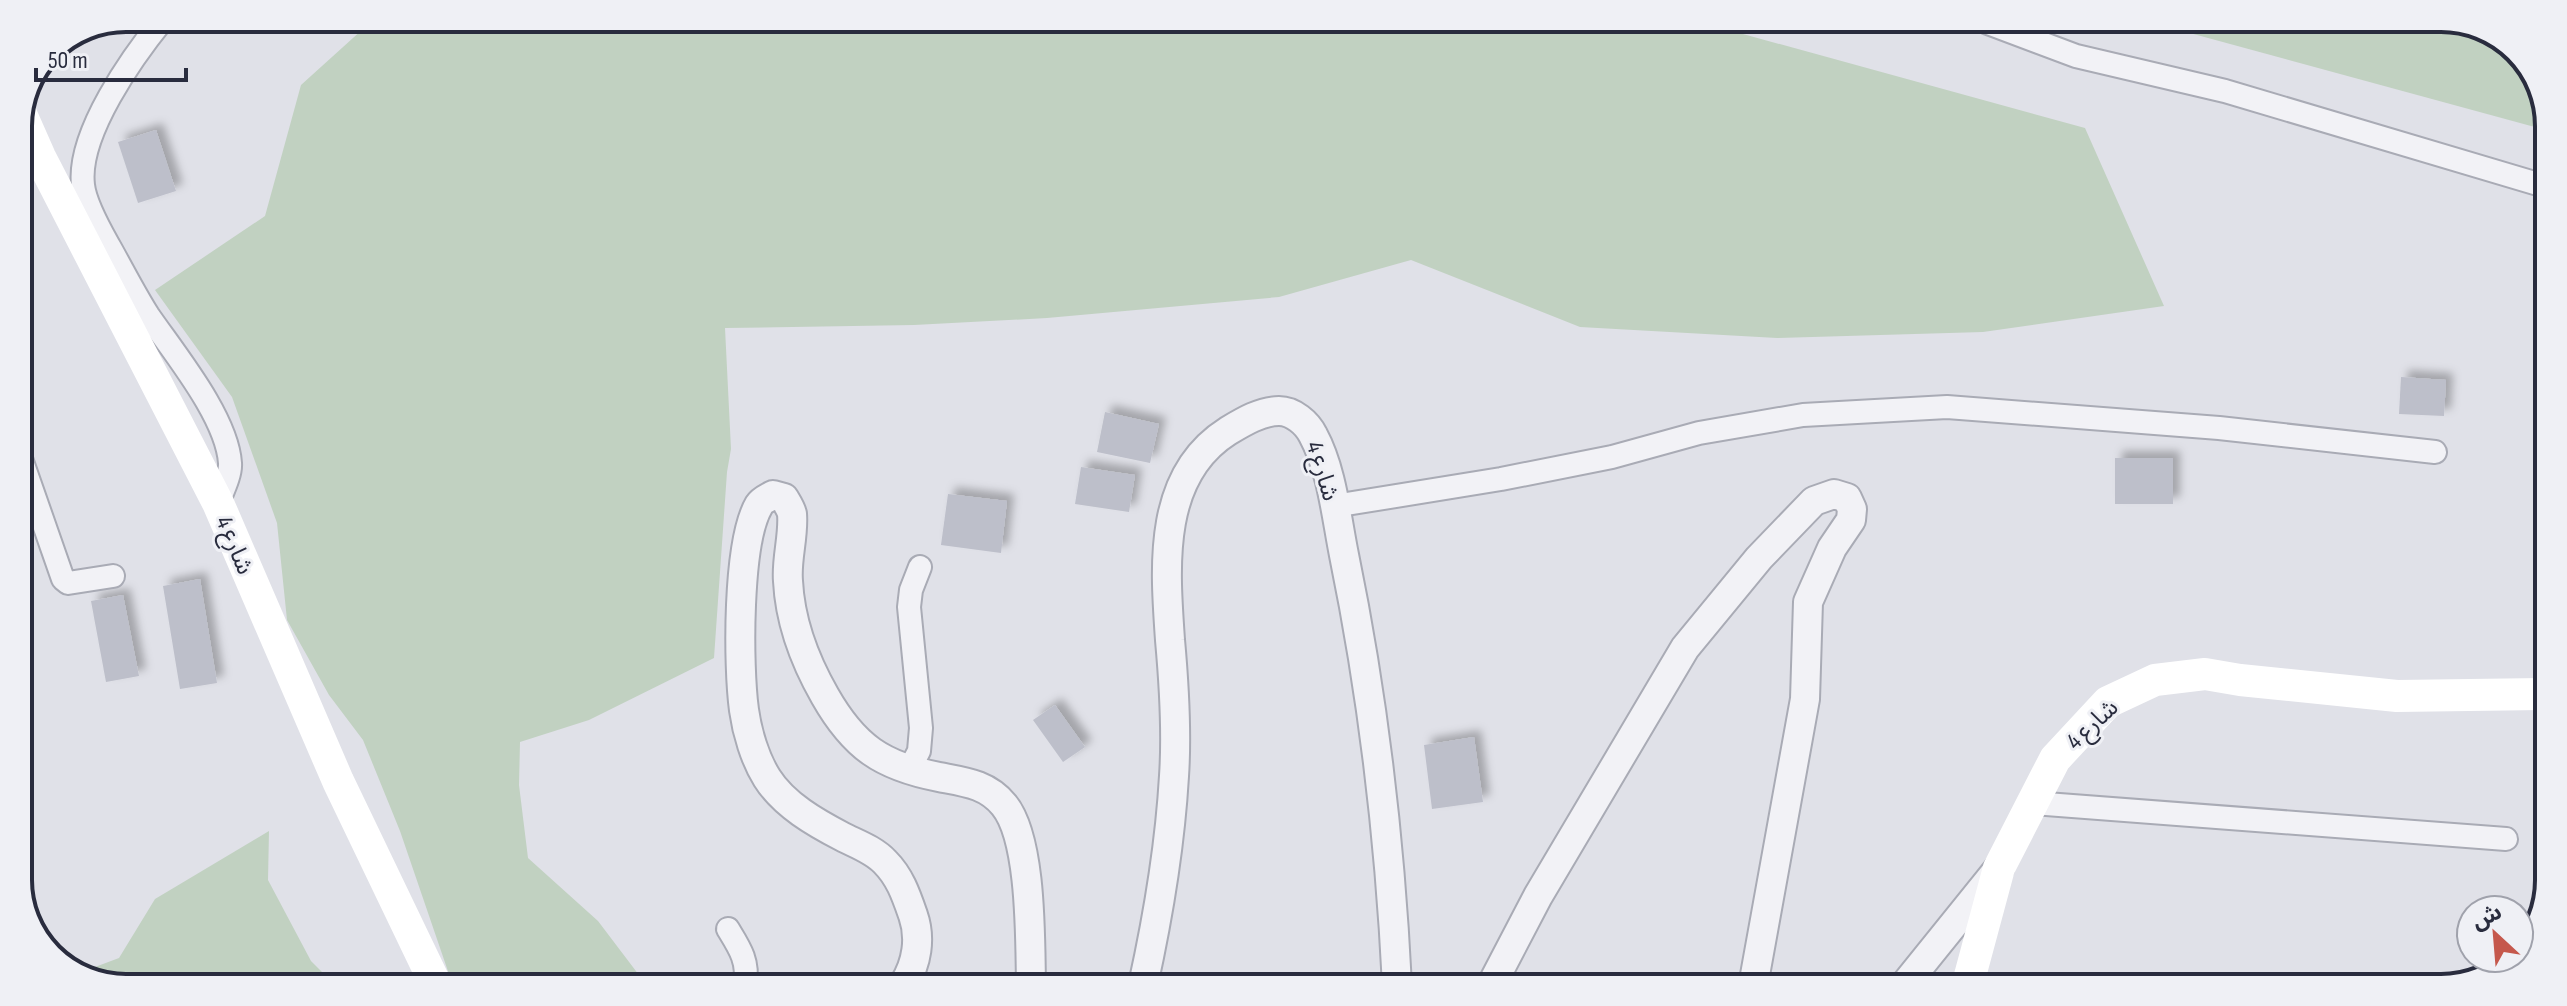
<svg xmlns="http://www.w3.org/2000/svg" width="2567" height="1006" font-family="'Sofia Sans Condensed','Noto Sans Arabic',sans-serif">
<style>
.green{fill:#c1d1c1}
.building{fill:#bdbfca;filter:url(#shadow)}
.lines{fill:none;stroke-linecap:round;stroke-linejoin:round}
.minor-casing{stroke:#a9abb5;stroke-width:26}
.tertiary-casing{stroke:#a9abb5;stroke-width:32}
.minor{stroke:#f2f2f6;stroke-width:22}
.tertiary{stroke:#f2f2f6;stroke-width:28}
.secondary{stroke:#fff;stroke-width:32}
.labels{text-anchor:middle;stroke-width:6;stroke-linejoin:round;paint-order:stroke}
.street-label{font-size:24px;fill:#292c3e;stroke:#eff0f5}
.rim{fill:none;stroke:#292c3e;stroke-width:4}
</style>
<defs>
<filter id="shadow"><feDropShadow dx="7" dy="-7" stdDeviation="4" flood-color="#0004"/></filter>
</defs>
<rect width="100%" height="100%" fill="#e0e1e8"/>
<g class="green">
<path d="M374,19L1708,22L1714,26L2085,128L2164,306L1983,332L1777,338L1580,327L1411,260L1279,297L1047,318L914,325L725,328L731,449L727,472L714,658L589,720L520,742L519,785L528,858L598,921L645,983H452L400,831L363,740L329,695L287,620L277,523L232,397L155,290L265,216L301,85Z"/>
<path d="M2153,23L2476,24L2527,61L2549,119V131Z"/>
<path d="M269,831L268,880L311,961L333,983L91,982L79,973L119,958L155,899Z"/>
</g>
<g class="building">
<path d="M156,130L176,191L138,203L118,142Z"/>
<path d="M2401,377L2446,380L2444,416L2399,414Z"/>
<path d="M1105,412L1159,424L1150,463L1097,452Z"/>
<rect x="2115" y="458" width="58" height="46"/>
<path d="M1081,467L1135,475L1129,512L1075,504Z"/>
<path d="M948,494L1007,501L1001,553L941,545Z"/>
<path d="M200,579L217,683L180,689L163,586Z"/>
<path d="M123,595L139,676L106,682L91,601Z"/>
<path d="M1055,705L1085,747L1063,762L1033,720Z"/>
<path d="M1474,737L1483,802L1432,809L1424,745Z"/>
</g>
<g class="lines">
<g class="minor-casing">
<g id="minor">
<path d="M164,18C133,56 77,134 83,185C85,204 100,230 109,246C122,269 134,293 148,315C174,353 227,417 230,463C231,475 222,492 218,503"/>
<path d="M1988,23L2076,56L2225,91L2548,187"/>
<path d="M18,168L40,157"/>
<path d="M18,450L63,579L68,583L113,576"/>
<path d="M1334,506L1501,479L1612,457L1699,433L1803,415L1947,407L2219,428L2435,452"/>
<path d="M909,770L919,751L921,728L909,607L911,590L920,567"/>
<path d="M2033,803L2506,839"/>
<path d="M728,929C739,947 749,961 745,984"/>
</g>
</g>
<g class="tertiary-casing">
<g id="tertiary">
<path d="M904,984C917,963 921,938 913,915C906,895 900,877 885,862C874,850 857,844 843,837C816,823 784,805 767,778C755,759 747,732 744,710C738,666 737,542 759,505C762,500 768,498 773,495L784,498C787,503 791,509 792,514C794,536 786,559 788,581C790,622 805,661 825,696C854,747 882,766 939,777C965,782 987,784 1004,805C1032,839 1030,940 1031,984"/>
<path d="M1143,985C1158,917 1170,846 1174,776C1177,732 1174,684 1170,640C1165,567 1157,476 1228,431C1243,422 1261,411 1279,411C1293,411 1307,423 1313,435C1332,470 1336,515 1344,555C1373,696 1390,841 1397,985"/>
<path d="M1491,986L1538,896L1685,648L1759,558L1814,501L1834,494L1847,498L1852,509L1851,520L1832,548L1808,602L1805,699L1753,986"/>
<path d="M1903,987L1999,868"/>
</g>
</g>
<use href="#minor" class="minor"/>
<use href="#tertiary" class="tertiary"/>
<g class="secondary">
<path d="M21,114L40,157L218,503L338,781L435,983"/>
<path d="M1967,987L1999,868L2055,759L2108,702L2155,680L2205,674L2240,680L2397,696L2545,694"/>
</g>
</g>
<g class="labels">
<g class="street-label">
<text transform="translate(1323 471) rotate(73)" y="8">شارع 4</text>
<text transform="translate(235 545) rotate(67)" y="8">شارع 4</text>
<text transform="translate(2092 724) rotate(-43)" y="8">شارع 4</text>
</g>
</g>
<path d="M0 0H2567V1006H0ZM126 32H2441A94 94 0 0 1 2535 126V880A94 94 0 0 1 2441 974H126A94 94 0 0 1 32 880V126A94 94 0 0 1 126 32Z" fill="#eff0f5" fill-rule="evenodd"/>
<path class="rim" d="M126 32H2441A94 94 0 0 1 2535 126V880A94 94 0 0 1 2441 974H126A94 94 0 0 1 32 880V126A94 94 0 0 1 126 32Z"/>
<g transform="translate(2495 934) rotate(334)"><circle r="38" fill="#eff0f5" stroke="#a0a2ac" stroke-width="2"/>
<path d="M0-6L14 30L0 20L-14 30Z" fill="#c5584c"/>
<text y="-12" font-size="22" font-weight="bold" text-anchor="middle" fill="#292c3e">ش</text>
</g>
<path d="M36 68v12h150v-12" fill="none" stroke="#292c3e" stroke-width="4"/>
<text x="48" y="68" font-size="24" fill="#292c3e" stroke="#eff0f5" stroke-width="6" paint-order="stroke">50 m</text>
</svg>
